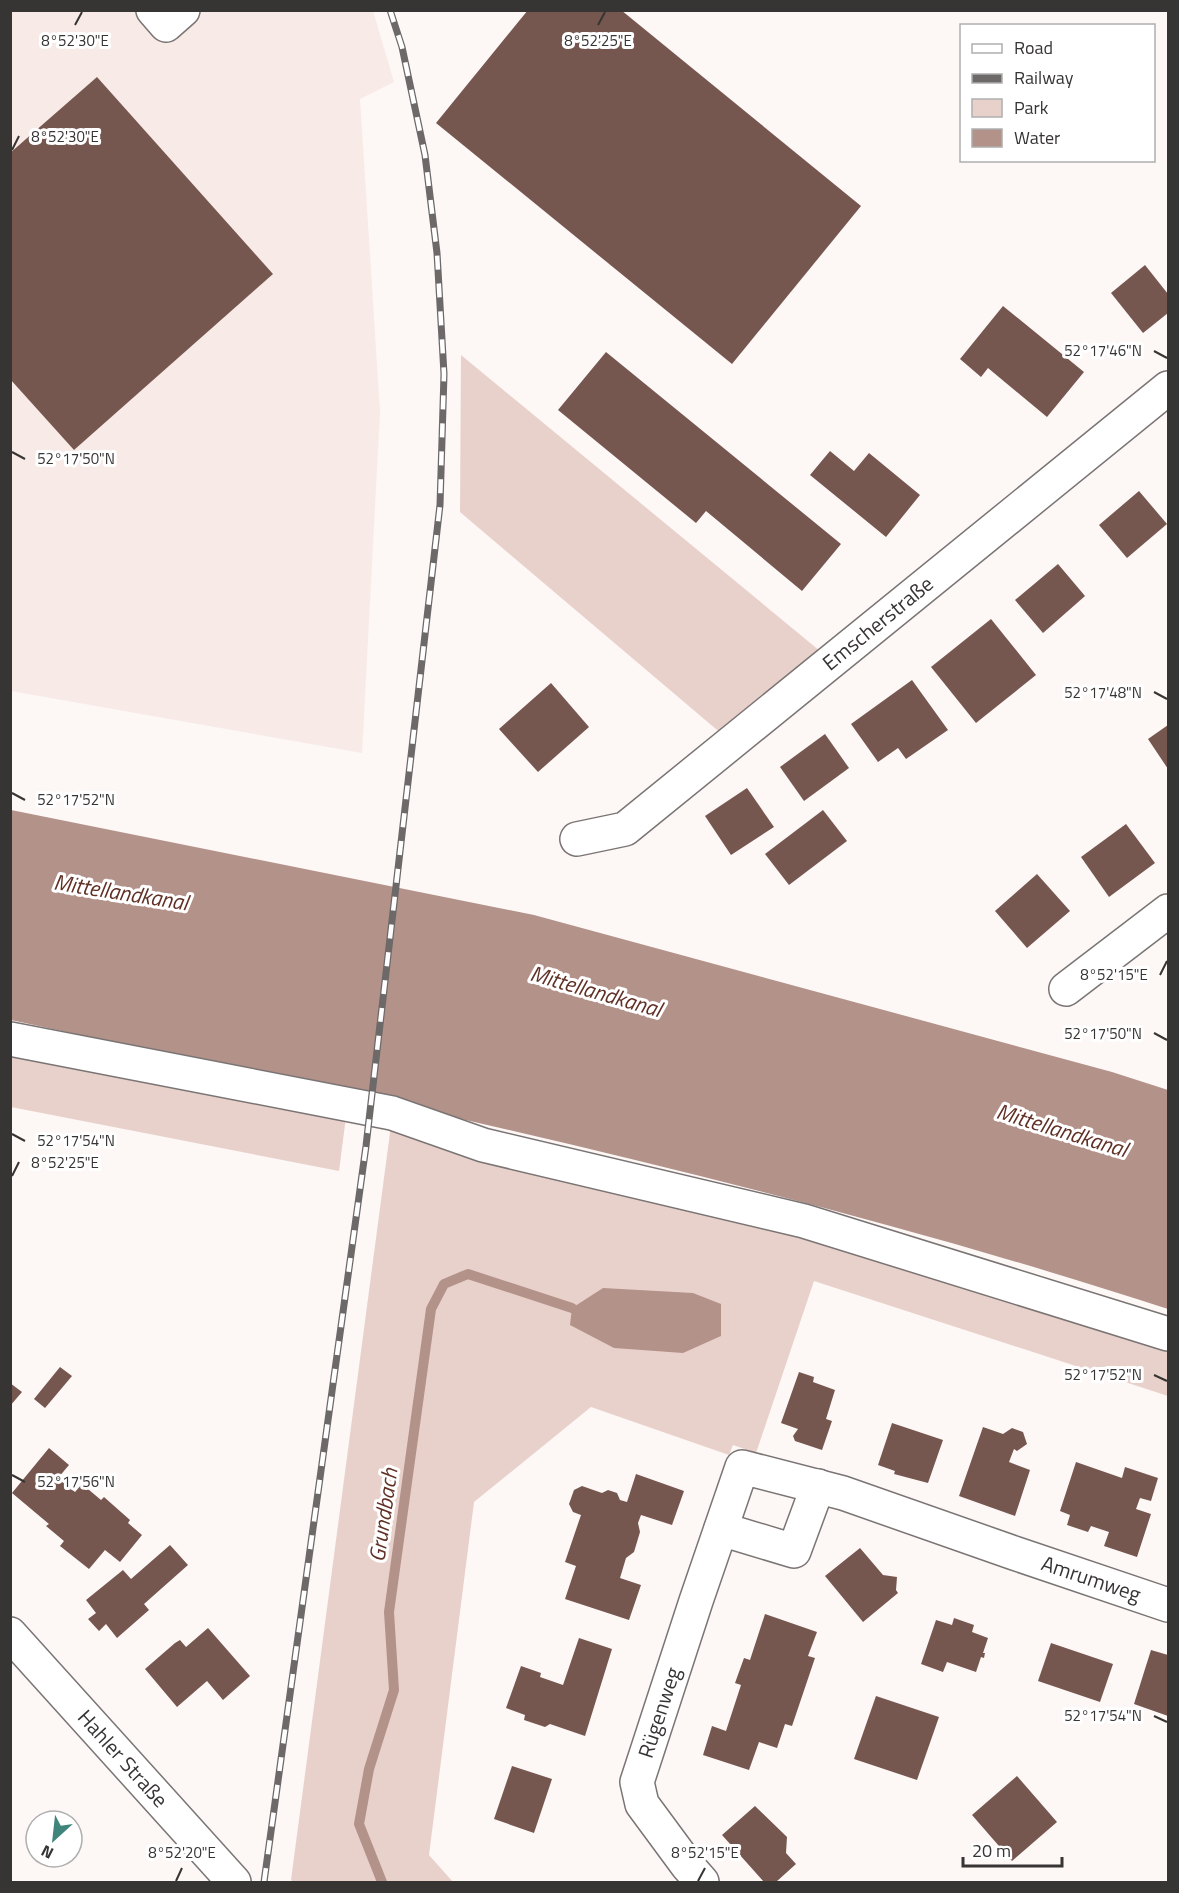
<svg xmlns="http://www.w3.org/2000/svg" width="1179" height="1893" font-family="'Titillium Web',sans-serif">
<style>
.built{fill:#f8eae6}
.green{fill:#e9d1cb}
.water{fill:#b3928a}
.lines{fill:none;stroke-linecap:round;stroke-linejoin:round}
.stream{stroke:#b3928a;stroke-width:10}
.building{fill:#765750}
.minor-casing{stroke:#7a7574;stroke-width:36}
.minor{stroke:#fff;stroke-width:33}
.rail-casing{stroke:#6d6969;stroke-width:7}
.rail{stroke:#fff;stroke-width:4.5;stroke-dasharray:14;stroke-linecap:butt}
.ticks{fill:none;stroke:#373434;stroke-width:2}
.labels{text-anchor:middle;stroke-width:6;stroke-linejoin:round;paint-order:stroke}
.street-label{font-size:21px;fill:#373434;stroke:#fff}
.water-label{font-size:22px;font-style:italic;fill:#603025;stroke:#fff}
.ticks-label{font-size:15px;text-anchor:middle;fill:#373434;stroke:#fff;stroke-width:6;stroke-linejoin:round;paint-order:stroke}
</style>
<rect width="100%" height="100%" fill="#fdf7f6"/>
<path class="built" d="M10,11H373L394,82L360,99L380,412L362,753L11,691Z"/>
<g class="green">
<path d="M461,355L826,656L723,735L460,512Z"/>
<path d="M10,1049L346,1117L339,1171L11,1107Z"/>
<path d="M391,1125L766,1224L1168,1342V1396L814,1281L756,1453L733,1445L729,1455L591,1407L474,1502L429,1855L453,1882H293L291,1880Z"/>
</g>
<g class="water">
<path d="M11,810L534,915L1112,1072L1168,1090V1309C790,1186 399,1104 11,1020Z"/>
<path d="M603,1288L693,1293L721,1304V1336L683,1353L614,1348L570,1325L572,1308Z"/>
</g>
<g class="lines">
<path class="stream" d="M382,1882L359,1824L369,1769L394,1690L389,1612L431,1309L444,1284L468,1274L572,1308"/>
</g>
<g class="building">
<path d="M528,10H621L861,206L732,364L436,123Z"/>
<path d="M97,77L273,274L74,450L10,379V153Z"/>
<path d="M1145,265L1168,294V313L1143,333L1111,293Z"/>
<path d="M1003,306L1084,372L1047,417L988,368L981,377L960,359Z"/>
<path d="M606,352L841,544L802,591L706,511L696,523L558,410Z"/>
<path d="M830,451L854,471L869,453L920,495L886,537L810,475Z"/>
<path d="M1139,491L1167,524L1127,558L1099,525Z"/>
<path d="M1058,564L1085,596L1043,633L1015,600Z"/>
<path d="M991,619L1036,675L976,723L931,667Z"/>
<path d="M912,680L948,730L906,759L898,748L878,762L851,724Z"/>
<path d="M551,683L589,727L538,772L499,729Z"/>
<path d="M1168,725V769L1148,739Z"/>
<path d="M825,734L849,768L804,801L780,767Z"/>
<path d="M747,788L774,827L731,855L705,816Z"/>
<path d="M823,810L847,841L789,885L765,854Z"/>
<path d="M1126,824L1155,863L1109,897L1081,857Z"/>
<path d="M1037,874L1070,911L1027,948L995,911Z"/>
<path d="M60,1367L72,1376L45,1408L34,1399Z"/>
<path d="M799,1372L814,1377L813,1382L835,1390L826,1419L832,1421L822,1450L795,1441L793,1436L798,1429L781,1423Z"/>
<path d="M10,1383L22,1392L10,1406Z"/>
<path d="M892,1423L943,1440L928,1483L894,1474L895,1471L878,1465Z"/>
<path d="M983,1427L1003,1434L1012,1428L1023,1432L1027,1444L1017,1451L1014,1449L1009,1462L1030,1470L1015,1516L959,1496Z"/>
<path d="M49,1448L69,1465L58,1478L75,1492L82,1484L101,1500L104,1497L130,1520L128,1523L142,1535L120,1562L105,1550L89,1569L60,1546L64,1541L46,1526L49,1524L12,1493Z"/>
<path d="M1076,1462L1122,1478L1125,1467L1158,1478L1151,1501L1140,1498L1136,1509L1151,1514L1137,1557L1104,1546L1109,1532L1091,1526L1088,1532L1067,1525L1070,1515L1060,1511Z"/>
<path d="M636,1474L684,1491L672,1525L641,1515L638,1523L640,1532L634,1552L626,1558L620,1578L641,1585L629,1620L565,1599L576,1566L565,1562L581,1515L573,1512L569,1504L574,1490L582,1486L602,1493L608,1490L617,1493L620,1500L627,1502Z"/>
<path d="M170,1545L188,1565L144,1604L149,1610L117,1638L106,1624L99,1631L88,1619L96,1613L86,1600L123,1570L131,1579Z"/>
<path d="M860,1548L883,1575L897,1577L896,1590L898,1593L863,1622L825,1576Z"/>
<path d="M765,1614L817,1632L808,1656L815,1658L792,1726L785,1724L777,1748L759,1742L749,1770L703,1755L712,1726L726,1731L741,1685L735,1683L744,1658L750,1660Z"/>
<path d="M954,1618L974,1625L972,1632L988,1638L983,1653H985L984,1658L981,1657L976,1672L947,1662L943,1672L921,1664L936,1620L952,1625Z"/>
<path d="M208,1628L250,1676L223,1700L207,1681L177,1707L145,1669L175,1643L180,1640L186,1647Z"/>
<path d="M579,1638L612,1649L585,1736L550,1724L545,1727L524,1720L525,1715L506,1708L521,1666L541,1673L540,1677L563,1685Z"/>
<path d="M1051,1643L1113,1664L1100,1702L1038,1681Z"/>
<path d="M1151,1650L1168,1655V1716L1134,1704Z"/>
<path d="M876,1696L939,1717L917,1780L854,1759Z"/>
<path d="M512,1766L552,1779L534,1833L494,1819Z"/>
<path d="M1017,1776L1057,1822L1012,1861L972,1815Z"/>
<path d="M755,1806L787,1837L786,1853L796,1864L776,1882H764L722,1835Z"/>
</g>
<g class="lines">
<g class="minor-casing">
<g id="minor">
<path d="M153,10L166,25L183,10"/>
<path id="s1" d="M577,839L625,829L1168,388"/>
<path d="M1066,989L1168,911"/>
<path d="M10,1039L392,1113L483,1145L804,1221L1168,1334"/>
<path d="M721,1529L794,1551L818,1486"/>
<path id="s2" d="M10,1634L234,1882"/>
<path id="s3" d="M702,1882L687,1865L642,1804L637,1782L696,1601L742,1467L843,1493L1014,1553L1168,1605"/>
</g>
</g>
<use href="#minor" class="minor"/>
<g class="rail-casing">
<path id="rail" d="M264,1882L366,1146L440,505L444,374L437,253L425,155L402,47L390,10"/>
</g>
<use href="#rail" class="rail"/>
</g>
<path class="ticks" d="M75,25L82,12M598,25L605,12M12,150L19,136M1154,351L1167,358M12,452L25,459M1154,692L1167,699M12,793L25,800M1160,975L1167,961M1154,1033L1167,1040M12,1134L25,1141M12,1176L19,1162M1154,1375L1167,1381M12,1475L25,1482M1154,1716L1167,1722M176,1881L182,1868M698,1881L705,1868"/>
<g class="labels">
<g class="street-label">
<text dy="7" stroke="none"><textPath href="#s1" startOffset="375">Emscherstraße</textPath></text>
<text dy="7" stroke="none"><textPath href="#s3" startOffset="820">Amrumweg</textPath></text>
<text dy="7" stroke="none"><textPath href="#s3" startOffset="194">Rügenweg</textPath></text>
<text dy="7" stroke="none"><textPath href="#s2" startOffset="168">Hahler Straße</textPath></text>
</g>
<g class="water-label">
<text transform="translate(121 892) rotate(9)" y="8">Mittellandkanal</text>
<text transform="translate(596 991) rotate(16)" y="8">Mittellandkanal</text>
<text transform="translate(1062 1130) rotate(17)" y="8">Mittellandkanal</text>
<text transform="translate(383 1515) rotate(-82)" y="8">Grundbach</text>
</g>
</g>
<g class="ticks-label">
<text x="75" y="46">8°52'30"E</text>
<text x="598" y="46">8°52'25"E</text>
<text x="65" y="142">8°52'30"E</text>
<text x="1103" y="356">52°17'46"N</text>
<text x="76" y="464">52°17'50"N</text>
<text x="1103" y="698">52°17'48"N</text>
<text x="76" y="805">52°17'52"N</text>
<text x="1114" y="980">8°52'15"E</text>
<text x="1103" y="1039">52°17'50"N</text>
<text x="76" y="1146">52°17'54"N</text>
<text x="65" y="1168">8°52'25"E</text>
<text x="1103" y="1380">52°17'52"N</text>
<text x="76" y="1487">52°17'56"N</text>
<text x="1103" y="1721">52°17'54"N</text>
<text x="182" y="1858">8°52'20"E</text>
<text x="705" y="1858">8°52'15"E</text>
</g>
<rect width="1179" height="1893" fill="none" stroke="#373434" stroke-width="24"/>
<rect x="960" y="24" width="195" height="138" fill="#ffffff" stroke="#afaeae" stroke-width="1.5"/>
<rect x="972" y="44" width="30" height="9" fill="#ffffff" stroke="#afaeae" stroke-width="1.5"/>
<text x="1014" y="54" font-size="18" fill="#373434">Road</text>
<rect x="972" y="74" width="30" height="9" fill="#6d6969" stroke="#afaeae" stroke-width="1.5"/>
<text x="1014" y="84" font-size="18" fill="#373434">Railway</text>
<rect x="972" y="99" width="30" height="18" fill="#e9d1cb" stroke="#afaeae" stroke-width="1.5"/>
<text x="1014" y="114" font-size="18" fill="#373434">Park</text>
<rect x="972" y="129" width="30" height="18" fill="#b3928a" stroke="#afaeae" stroke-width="1.5"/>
<text x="1014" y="144" font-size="18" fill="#373434">Water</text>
<g transform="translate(54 1839) rotate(207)"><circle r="28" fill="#ffffff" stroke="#afaeae" stroke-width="1.5"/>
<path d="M0-4.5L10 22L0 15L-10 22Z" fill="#40857b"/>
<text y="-9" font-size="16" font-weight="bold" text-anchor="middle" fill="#373434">N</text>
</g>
<path d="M963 1857v9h99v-9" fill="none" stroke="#373434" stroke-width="3"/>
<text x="972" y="1857" font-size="18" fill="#373434" stroke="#ffffff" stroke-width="4.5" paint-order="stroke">20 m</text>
</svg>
